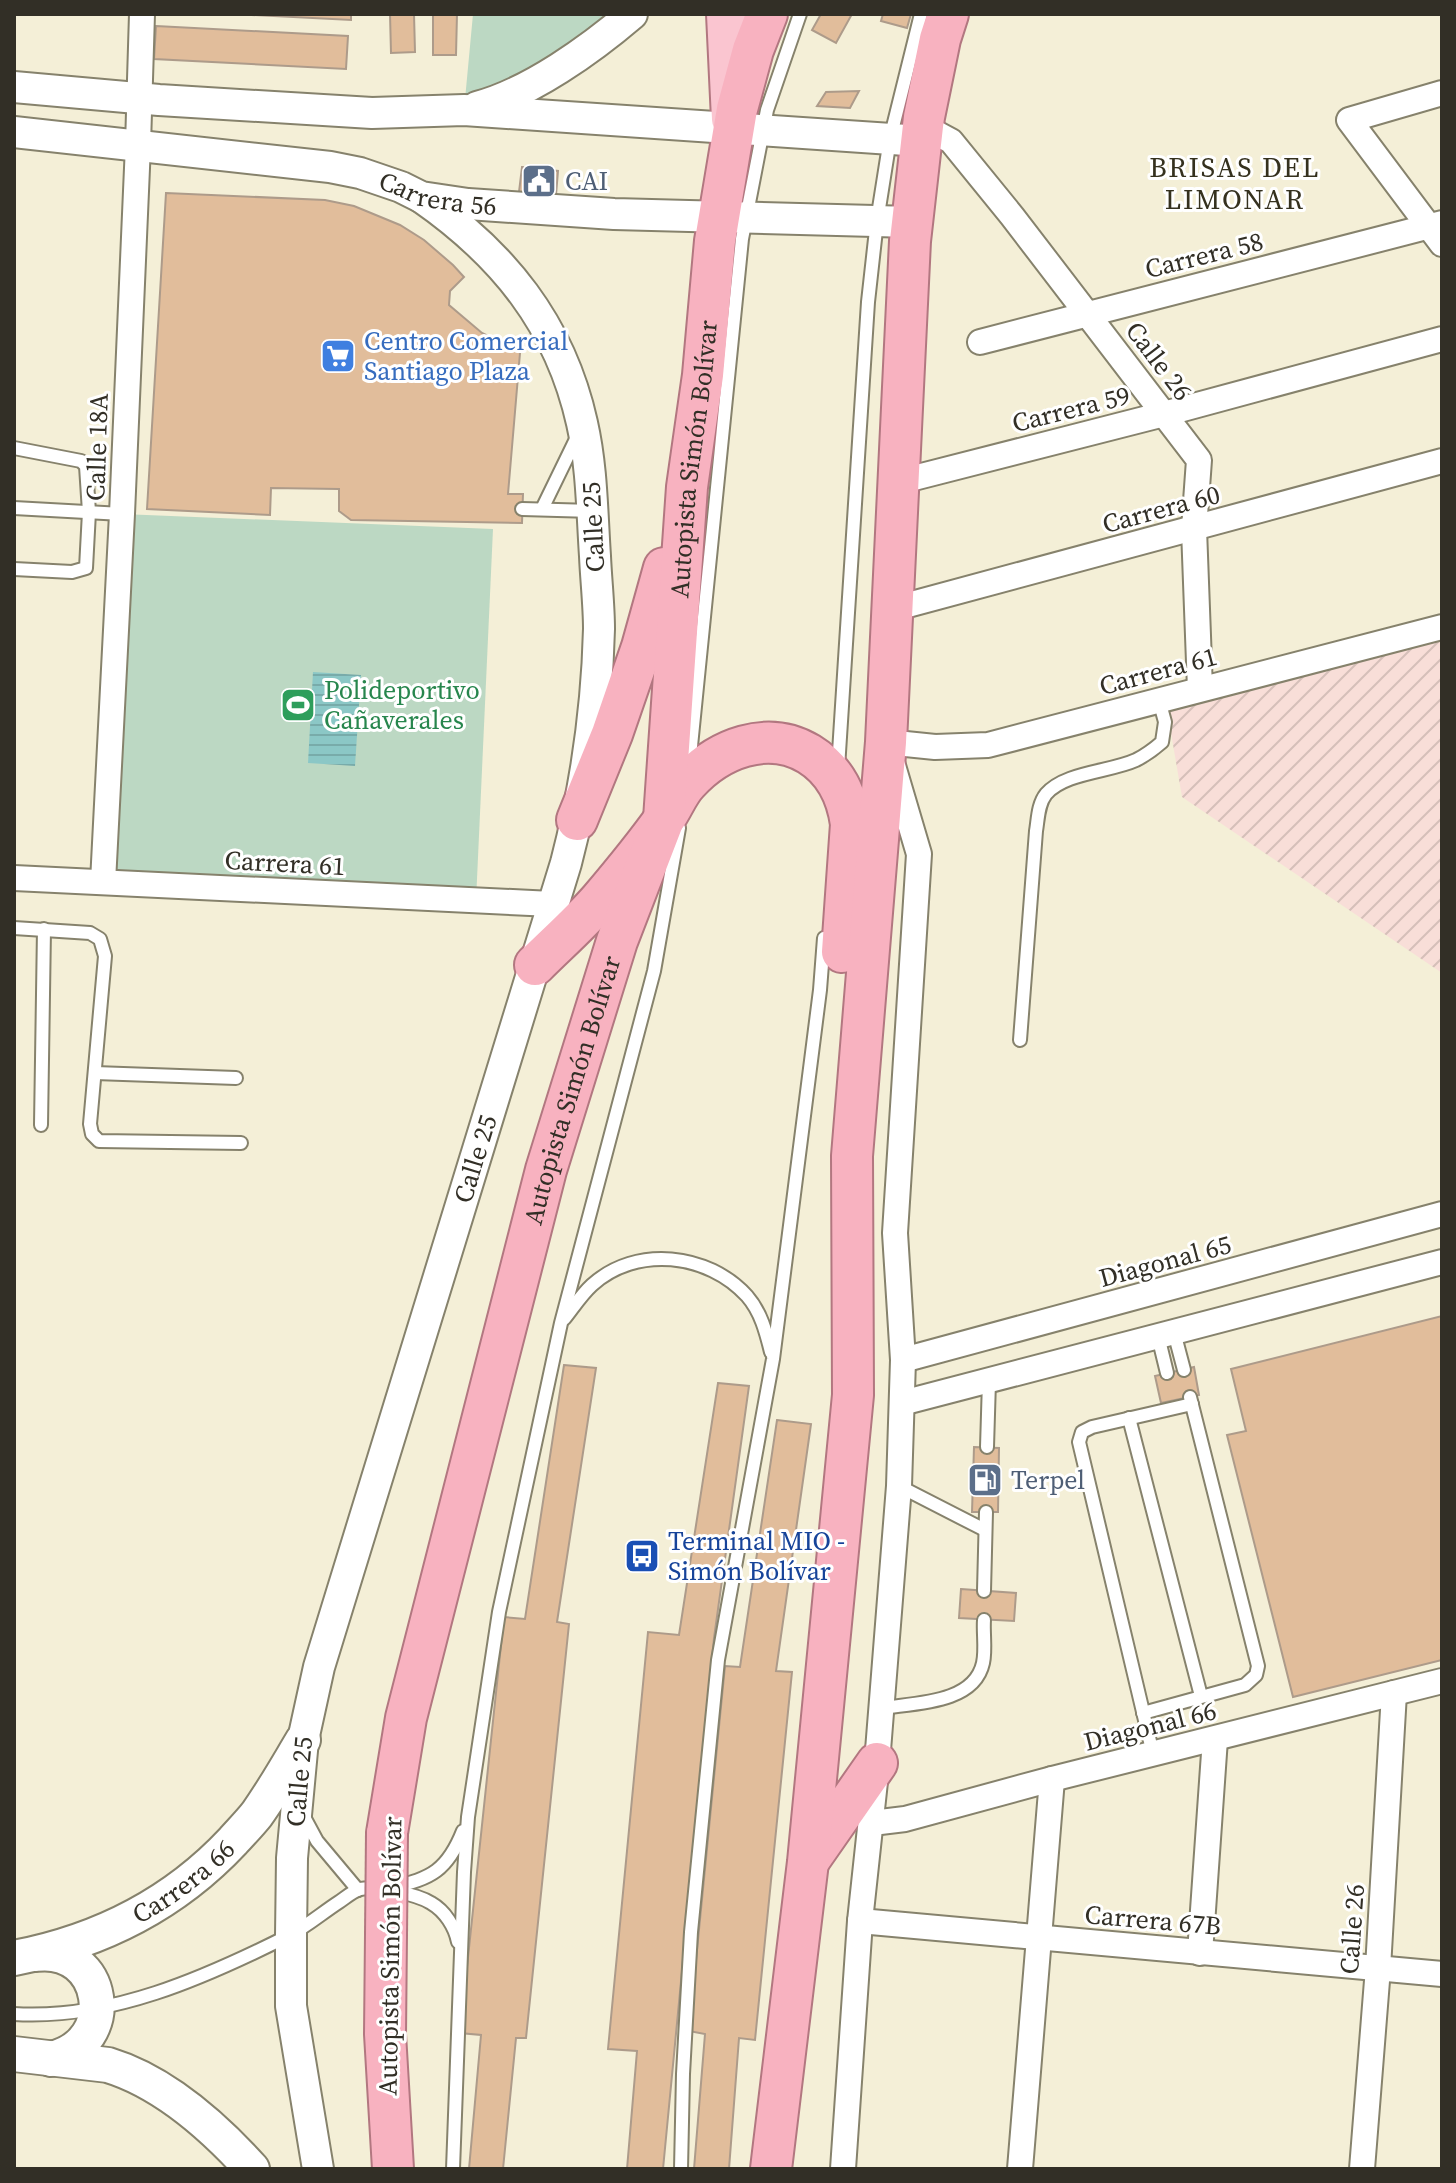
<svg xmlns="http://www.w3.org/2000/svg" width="1456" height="2183" font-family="'Source Serif 4',serif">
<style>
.industrial{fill:url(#industrial-furrows)}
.green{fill:#bcd8c3}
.water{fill:url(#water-rules)}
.building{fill:#e1bd9b;stroke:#ad9b8a;stroke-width:2}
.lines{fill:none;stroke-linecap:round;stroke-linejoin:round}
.service-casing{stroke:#86826c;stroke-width:16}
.minor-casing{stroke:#86826c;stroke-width:28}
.tertiary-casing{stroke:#86826c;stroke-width:34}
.secondary-casing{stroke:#86826c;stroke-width:38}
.primary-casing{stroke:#b27780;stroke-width:42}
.trunk-casing{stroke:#b27780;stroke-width:44}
.service{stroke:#fff;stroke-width:12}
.minor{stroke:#fff;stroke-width:24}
.tertiary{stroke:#fff;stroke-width:30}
.secondary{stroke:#fff;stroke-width:34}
.primary{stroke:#fac5d0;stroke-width:38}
.trunk{stroke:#f8b2c0;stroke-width:40}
.trunk-bridge-casing{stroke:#b27780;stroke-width:44;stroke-linecap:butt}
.trunk-bridge{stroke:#f8b2c0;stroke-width:40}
.labels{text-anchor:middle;stroke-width:6;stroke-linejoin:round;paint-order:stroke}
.service-label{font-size:26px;fill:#4e5e75;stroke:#fff;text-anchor:start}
.street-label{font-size:26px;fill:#322f26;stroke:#fff}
.shop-label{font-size:26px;fill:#366cbe;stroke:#fff;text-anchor:start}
.leisure-label{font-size:26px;fill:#27864d;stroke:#fff;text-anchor:start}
.transit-label{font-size:26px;fill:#164399;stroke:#fff;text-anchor:start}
.neighbourhood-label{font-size:28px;letter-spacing:2px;fill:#35311e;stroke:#fff}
</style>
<defs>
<pattern id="industrial-furrows" width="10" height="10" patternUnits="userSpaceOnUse" patternTransform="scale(2)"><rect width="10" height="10" fill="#f8ded8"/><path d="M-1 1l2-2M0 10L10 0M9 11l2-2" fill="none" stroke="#d5bfb9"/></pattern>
<pattern id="water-rules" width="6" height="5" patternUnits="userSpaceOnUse" patternTransform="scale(2)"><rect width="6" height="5" fill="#8bc7c6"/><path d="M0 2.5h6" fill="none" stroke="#78abaa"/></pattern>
</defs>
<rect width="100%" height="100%" fill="#f4efd7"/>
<path class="industrial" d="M1442,627V973L1182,797L1165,698Z"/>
<g class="green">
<path d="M473,14H632L464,110Z"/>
<path d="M122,514L493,529L476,901L103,882Z"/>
</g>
<path class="water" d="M313,672L361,675L355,766L308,763Z"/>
<g class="building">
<path d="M232,14H351V20Z"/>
<path d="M390,14H414L415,52L391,53Z"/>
<path d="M433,14H457L456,55H433Z"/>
<path d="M821,14H852L836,43L812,30Z"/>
<path d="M883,14H911L907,28L881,21Z"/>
<path d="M156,26L348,36L346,69L154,59Z"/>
<path d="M859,91L850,108L817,106L826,92Z"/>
<path d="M522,167L558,171L556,195L519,192Z"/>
<path d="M166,193L325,200L354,206L400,225L424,240L453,265L464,277L450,291L449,305L482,333L492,338L508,340L516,346L520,353L508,494H523L522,523L351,520L339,511V489L271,488L270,515L147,509Z"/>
<path d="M1442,1316V1660L1293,1697L1227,1435L1246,1431L1231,1369Z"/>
<path d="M564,1365L596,1368L557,1622L569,1624L526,2038H516L503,2169H469L481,2035L460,2033L504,1617L525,1619Z"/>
<path d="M1194,1367L1199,1395L1161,1403L1155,1376Z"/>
<path d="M718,1383L749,1386L714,1638L663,2169H627L637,2051L608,2049L648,1632L679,1635Z"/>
<path d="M777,1420L811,1424L776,1671L792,1672L755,2040L739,2038L729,2169H694L705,2034L689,2031L725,1666L740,1667Z"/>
<path d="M974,1447L999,1448L998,1512H972Z"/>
<path d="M961,1589L1016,1593L1014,1621L959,1618Z"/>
</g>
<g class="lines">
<g class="service-casing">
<g id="service">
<path d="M14,448L81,461L86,466L89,512L86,568L72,572L14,569"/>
<path d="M14,508L122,514"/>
<path d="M522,509L593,511"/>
<path d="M542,509L578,435"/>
<path d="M689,766L742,239L767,110L800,14"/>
<path d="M838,768L868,302L877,221L890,139L921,14"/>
<path d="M14,928L90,933L100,939L105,956L90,1124L92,1134L99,1141L241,1143"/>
<path d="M1020,1040L1036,831C1038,819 1038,804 1046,794C1065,772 1110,772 1136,760C1146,755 1154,749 1162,742L1165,722L1159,700"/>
<path d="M95,1073L236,1078"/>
<path d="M41,1125L44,929"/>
<path d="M564,1319C573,1308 581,1295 592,1285C636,1245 708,1253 747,1296C761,1312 766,1332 771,1352"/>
<path d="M1174,1332L1184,1370"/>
<path d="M1158,1336L1167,1373"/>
<path d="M1129,1418L1201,1696"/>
<path d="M987,1447L989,1381"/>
<path d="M899,1486L985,1530"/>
<path d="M984,1591L986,1512"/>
<path d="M882,1708C914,1703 974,1704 983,1663C986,1650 983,1633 984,1620"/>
<path d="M1143,1713L1245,1685L1256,1675L1258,1666L1190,1397"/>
<path d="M1153,1754L1079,1442L1082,1432L1092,1427L1192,1404"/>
<path d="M303,1815L317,1841L358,1890"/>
<path d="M391,1887C431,1880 448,1869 463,1831"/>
<path d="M14,2014C110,2020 204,1978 288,1936C306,1927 322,1913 339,1902C345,1898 353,1891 360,1889C376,1886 417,1894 431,1903C445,1911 455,1927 458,1942"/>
<path d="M453,2169L464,1872L468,1817L499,1612L561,1323L654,971L679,828"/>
<path d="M681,2169L683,2074L691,1932L718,1660L773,1359L820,990L824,938"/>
</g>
</g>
<g class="minor-casing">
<g id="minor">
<path d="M1442,93L1349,120L1442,244"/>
<path d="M923,126L951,141L1012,216L1199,460L1194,529L1200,689"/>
<path d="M980,342L1442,223"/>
<path d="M898,482L1164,414L1442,339"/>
<path d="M893,609L1442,461"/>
<path d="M14,878L552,904"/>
<path d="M103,882L122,514L138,145L142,14"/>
<path d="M903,1360L1442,1214"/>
<path d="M902,1403L1442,1262"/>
<path d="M872,1823L905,1819L1052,1779L1442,1681"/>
<path d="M860,1921L1442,1974"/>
<path d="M1200,1953L1215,1739"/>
<path d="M843,2169L860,1921L877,1763L899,1486L903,1360L895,1233L919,854L886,742L935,747L988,745L1442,627"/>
<path d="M1020,2169L1052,1779"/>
<path d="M1362,2169L1378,1968L1394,1693"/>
</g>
</g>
<g class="tertiary-casing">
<g id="tertiary">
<path d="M14,87L159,100L372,113L464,110L921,141"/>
<path d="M477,107C530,93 591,49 632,14"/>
<path id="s1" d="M14,132L330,167L360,173L401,187L421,197L468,204L614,214L912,222"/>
<path id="s2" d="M318,2169L291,2006V1935L292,1858L303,1740L319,1667L566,863C586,786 597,708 599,629C599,605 596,580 595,556C592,512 592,467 582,423C560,324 503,254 421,197"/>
</g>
</g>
<g class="secondary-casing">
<g id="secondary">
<path d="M36,1954C105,1945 122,2043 51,2059"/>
<path id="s3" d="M14,1958C98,1942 174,1904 233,1841C241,1832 250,1823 257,1814C274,1790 288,1765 303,1740"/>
<path d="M14,2054L108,2065C164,2082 214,2127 252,2169"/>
</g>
</g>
<g class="primary-casing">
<path id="primary" d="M726,14L731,119"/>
</g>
<g class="trunk-casing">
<g id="trunk">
<path d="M577,820L612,734L642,647L664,568"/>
<path d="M535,965C556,944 580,923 600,900C622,874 645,846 665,818C673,807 678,792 688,782C718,749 767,729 809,754C835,770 847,795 851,824L842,952"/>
<path id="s4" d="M387,1833L406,1718L546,1170L617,941L664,819L687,487L703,375L715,241L737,109L753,50L767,14"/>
<path d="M810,1859L877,1763"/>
<path d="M386,1935L385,2034L393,2169"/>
<path d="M771,2169L808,1862L853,1395L852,1156L886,742L910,241L924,117L940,39L948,14"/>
</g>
</g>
<use href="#service" class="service"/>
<use href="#minor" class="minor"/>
<use href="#tertiary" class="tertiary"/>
<use href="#secondary" class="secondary"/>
<use href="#primary" class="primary"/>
<use href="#trunk" class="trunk"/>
<g class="trunk-bridge-casing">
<path id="trunk-bridge" d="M386,1935L387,1833"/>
</g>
<use href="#trunk-bridge" class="trunk-bridge"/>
</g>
<defs>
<g id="civic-square" transform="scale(1.8)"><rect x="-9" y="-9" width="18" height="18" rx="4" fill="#5c6f8a" stroke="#fff"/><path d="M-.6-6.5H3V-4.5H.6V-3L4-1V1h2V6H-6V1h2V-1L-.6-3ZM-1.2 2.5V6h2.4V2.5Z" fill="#fff"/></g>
<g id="supermarket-square" transform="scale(1.8)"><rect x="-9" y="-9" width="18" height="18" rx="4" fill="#3f7fe0" stroke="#fff"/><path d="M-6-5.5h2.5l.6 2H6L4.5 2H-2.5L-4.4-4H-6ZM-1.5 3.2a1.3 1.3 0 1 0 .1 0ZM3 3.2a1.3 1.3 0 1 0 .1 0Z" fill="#fff"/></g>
<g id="stadium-square" transform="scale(1.8)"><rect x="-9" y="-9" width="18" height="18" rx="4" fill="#2e9e5b" stroke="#fff"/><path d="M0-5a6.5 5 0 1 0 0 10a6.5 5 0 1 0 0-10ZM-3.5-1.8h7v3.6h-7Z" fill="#fff"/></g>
<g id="fuel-square" transform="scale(1.8)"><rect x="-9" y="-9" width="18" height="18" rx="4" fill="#5c6f8a" stroke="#fff"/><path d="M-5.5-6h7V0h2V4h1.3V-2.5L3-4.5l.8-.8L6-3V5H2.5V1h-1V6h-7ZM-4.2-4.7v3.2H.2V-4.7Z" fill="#fff"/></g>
<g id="bus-square" transform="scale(1.8)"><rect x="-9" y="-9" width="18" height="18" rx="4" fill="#1a4fb4" stroke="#fff"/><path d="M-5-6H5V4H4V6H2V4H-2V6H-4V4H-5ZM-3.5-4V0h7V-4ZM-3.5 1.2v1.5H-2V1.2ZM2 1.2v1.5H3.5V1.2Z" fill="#fff"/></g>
</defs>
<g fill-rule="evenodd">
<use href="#civic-square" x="539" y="181"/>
<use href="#supermarket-square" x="338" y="356"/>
<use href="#stadium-square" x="298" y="705"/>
<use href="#fuel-square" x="985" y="1480"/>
<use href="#bus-square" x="642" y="1556"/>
</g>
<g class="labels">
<g class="service-label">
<text x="565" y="190">CAI</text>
<text x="1011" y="1489">Terpel</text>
</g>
<g class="street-label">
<text dy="9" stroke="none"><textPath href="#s1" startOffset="430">Carrera 56</textPath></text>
<text transform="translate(1204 255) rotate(-14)" y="9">Carrera 58</text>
<text transform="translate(1159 361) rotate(53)" y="9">Calle 26</text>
<text transform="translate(1071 409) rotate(-14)" y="9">Carrera 59</text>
<text transform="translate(97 447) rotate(-88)" y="9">Calle 18A</text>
<text dy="9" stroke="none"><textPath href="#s4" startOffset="1414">Autopista Simón Bolívar</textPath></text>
<text transform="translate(1161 509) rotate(-15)" y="9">Carrera 60</text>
<text transform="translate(593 527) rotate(-93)" y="9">Calle 25</text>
<text transform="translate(1158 671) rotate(-15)" y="9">Carrera 61</text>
<text transform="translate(285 863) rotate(3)" y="9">Carrera 61</text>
<text dy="9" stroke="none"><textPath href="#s4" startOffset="766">Autopista Simón Bolívar</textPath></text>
<text dy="9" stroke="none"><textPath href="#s2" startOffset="1038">Calle 25</textPath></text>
<text transform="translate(1165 1261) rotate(-15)" y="9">Diagonal 65</text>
<text transform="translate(1150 1726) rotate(-14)" y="9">Diagonal 66</text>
<text dy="9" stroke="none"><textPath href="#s2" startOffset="390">Calle 25</textPath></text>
<text dy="9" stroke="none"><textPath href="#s3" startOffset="188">Carrera 66</textPath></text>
<text transform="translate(1153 1920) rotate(5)" y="9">Carrera 67B</text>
<text transform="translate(1352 1929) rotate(-86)" y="9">Calle 26</text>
<text transform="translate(390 1956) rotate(-89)" y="9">Autopista Simón Bolívar</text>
</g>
<g class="shop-label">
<text x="364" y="350">Centro Comercial<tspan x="364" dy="30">Santiago Plaza</tspan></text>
</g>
<g class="leisure-label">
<text x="324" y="699">Polideportivo<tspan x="324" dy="30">Cañaverales</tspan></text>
</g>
<g class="transit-label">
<text x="668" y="1550">Terminal MIO -<tspan x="668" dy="30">Simón Bolívar</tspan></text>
</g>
<g class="neighbourhood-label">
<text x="1235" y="177">BRISAS DEL<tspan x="1235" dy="32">LIMONAR</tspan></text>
</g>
</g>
<rect width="1456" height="2183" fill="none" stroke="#322f26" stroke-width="32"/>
</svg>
